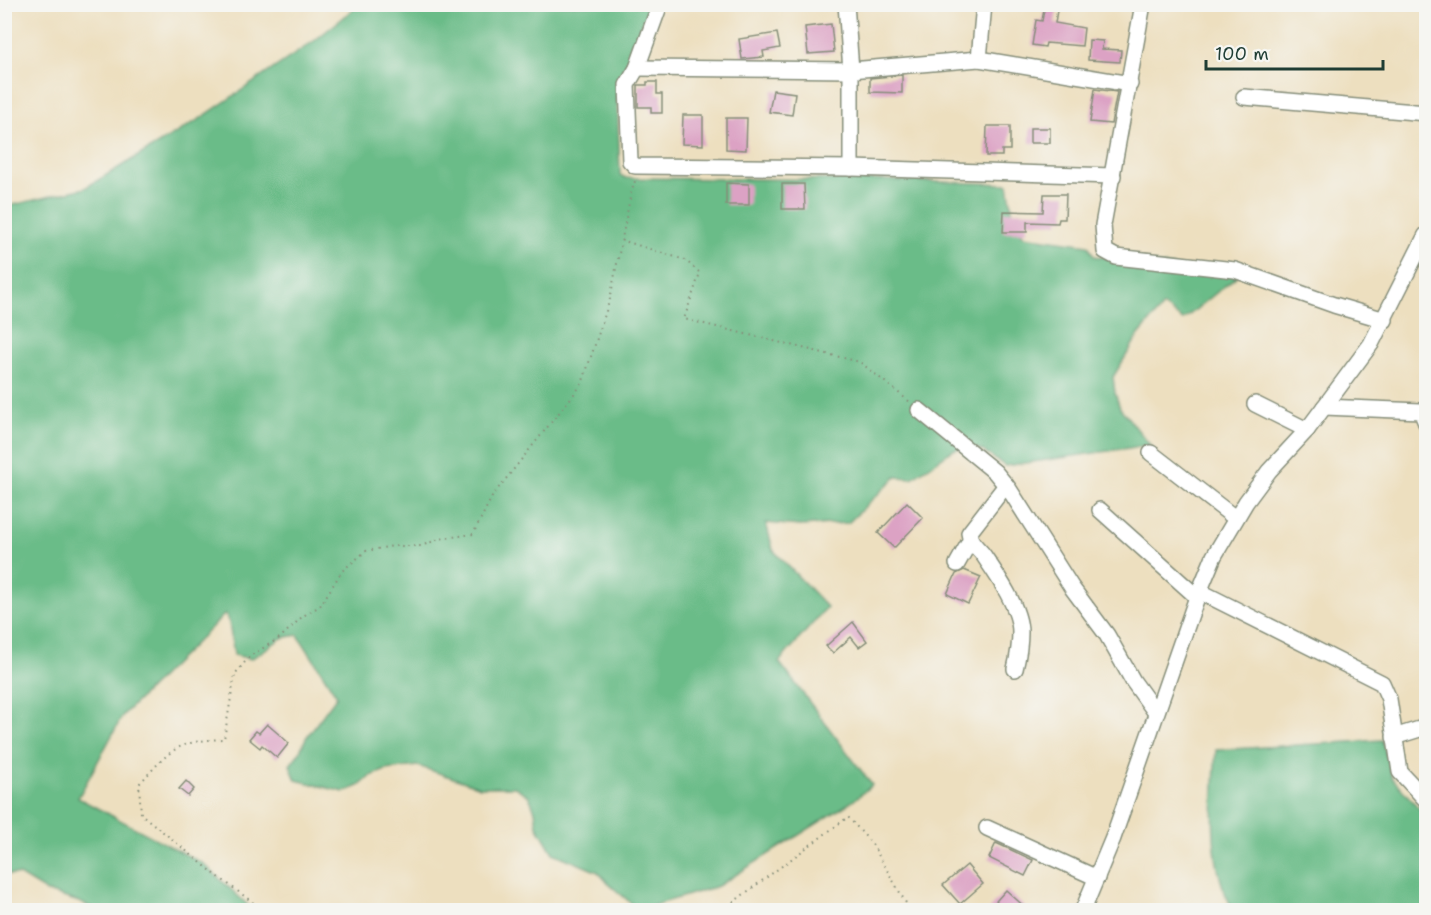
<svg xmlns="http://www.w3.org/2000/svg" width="1431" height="915" font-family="'Shantell Sans',sans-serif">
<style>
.forest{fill:#6abc88;stroke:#447c5e;stroke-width:1.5}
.building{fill:#dca2c4}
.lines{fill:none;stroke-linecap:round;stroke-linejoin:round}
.minor-casing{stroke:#868e7a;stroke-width:18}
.path{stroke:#868e7a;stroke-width:2;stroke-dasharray:1.5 4.5;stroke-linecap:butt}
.minor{stroke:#fff;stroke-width:15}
</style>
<rect width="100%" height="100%" fill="#f6f6f2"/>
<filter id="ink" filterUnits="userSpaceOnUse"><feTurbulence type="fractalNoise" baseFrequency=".0167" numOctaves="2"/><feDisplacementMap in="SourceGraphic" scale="12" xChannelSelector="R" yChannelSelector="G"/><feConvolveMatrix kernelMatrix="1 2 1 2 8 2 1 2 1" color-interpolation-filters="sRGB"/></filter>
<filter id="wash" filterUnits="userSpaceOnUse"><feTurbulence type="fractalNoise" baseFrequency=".008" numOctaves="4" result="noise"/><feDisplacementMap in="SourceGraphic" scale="24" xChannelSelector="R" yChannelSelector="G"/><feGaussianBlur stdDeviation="1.35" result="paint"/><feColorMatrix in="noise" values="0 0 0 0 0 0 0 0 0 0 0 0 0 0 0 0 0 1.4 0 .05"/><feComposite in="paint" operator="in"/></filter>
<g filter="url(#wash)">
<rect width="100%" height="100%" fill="#eddfbf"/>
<g class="forest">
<path d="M359,5H649L617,93L620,175L626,178L879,180L1008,184L1014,222L1024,236L1088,245L1094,256L1238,275L1183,320L1163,306L1138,336L1113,377L1115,393L1120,408L1150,445L1005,466L983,451L968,445L953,450L912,478L896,477L848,523L800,526L766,523L773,550L827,607L779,662L872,785L853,801L718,886L639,910L610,885L598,872L553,853L537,826L535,811L529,796L515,787H480L418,766L386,770L371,776L359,786L344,792L296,780L290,765L299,753L306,738L337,696L298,635L282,638L251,659L234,655L229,623L225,614L123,715L78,798L204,864L253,910H97L79,902L47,892L19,875L5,874L4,207L85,188L198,120L314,41Z"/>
<path d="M1382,740L1392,778L1426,816V910H1234C1207,870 1213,797 1216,750Z"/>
</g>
<g id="blocks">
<g class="building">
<path d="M1045,4H1058L1055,23L1084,28L1082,46L1046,43L1045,47L1032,45L1036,20L1042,21Z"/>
<path d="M831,24L834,52L808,54L805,27Z"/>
<path d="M777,33L780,48L763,51L764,57L742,59L739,39Z"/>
<path d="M1089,40L1103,41L1102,49L1121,50L1120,62L1088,60Z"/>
<path d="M902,75V93L870,92V78Z"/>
<path d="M647,82H657V94H662V113H651V107H638V85H647Z"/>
<path d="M1095,89L1117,92L1111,124L1090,122Z"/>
<path d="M773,90L795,93L792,115L769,112Z"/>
<path d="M683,115H703V145L682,144Z"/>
<path d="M726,118H747L746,150L726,149Z"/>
<path d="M987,126H1010V150H1002V156H986Z"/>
<rect x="1030" y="128" width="20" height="15"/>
<path d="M726,183L749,184V205H726Z"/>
<path d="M782,184H804L805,209H782Z"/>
<path d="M1044,194H1066L1065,219H1059L1058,223L1027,222V232H1003L1004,211L1043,212Z"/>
<path d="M907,502L923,518L894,548L878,533Z"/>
<path d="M964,570L981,577L968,604L947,594L956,574Z"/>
<path d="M853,622L867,641L859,647L851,637L833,653L826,646Z"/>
<path d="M267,724L289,743L277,758L262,745L260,748L249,739L256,731L259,733Z"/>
<path d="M186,781L194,789L188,796L179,789Z"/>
<path d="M996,843L1033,860L1025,876L989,858Z"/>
<path d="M967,865L983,884L960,904L943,885Z"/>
<path d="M1006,890L1028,910H988Z"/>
</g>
</g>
</g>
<g filter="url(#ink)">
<use href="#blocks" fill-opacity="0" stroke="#868e7a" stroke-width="1.5"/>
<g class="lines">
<g class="minor-casing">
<g id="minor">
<path d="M660,4L637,68L627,85L630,161L635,166L851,168L1113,176"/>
<path d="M846,4L851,70V168"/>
<path d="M1143,4L1103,225L1105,251L1116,257L1235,270L1334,305L1385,320"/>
<path d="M979,59L984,4"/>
<path d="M637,68L851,70L979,59L1130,84"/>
<path d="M1244,97L1426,113"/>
<path d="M1255,404L1307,430"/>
<path d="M1324,407L1421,411L1426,423"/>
<path d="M919,410L995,472L1009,489L1072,588L1107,635L1133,681L1156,713"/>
<path d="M1151,453L1235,518"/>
<path d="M1006,485L969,533C970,544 978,547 984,556C997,575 1020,608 1020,632C1020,644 1018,657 1015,669"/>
<path d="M1100,510L1197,597"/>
<path d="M957,564L970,541"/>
<path d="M1199,591L1382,683L1389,699L1400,772L1426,800"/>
<path d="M1394,737L1426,727"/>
<path d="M987,828L1097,878"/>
<path d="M1083,910L1113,838L1197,597L1214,556L1246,502L1269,471L1307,430L1371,344L1426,235"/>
</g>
</g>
<g class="path">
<path d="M621,240L685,260L700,273L684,319L860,362L910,402"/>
<path d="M728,906L848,817L872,844L910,910"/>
<path d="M263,910L216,875L141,814L139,784C171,750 175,741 224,739L235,674L250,656L281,637L303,616L320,606L342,571L366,551L393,546H421L439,539L473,534L493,495L582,384L610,299L631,193L636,178"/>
<path d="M693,910L728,906L731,910"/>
</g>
<use href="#minor" class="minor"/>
</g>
</g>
<rect width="1431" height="915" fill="none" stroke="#f6f6f2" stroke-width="24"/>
<path d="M1206 60v9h177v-9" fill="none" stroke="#1f3d34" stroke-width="3"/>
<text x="1215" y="60" font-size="18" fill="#1f3d34" stroke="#f6f6f2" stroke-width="4.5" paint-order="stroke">100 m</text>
</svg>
